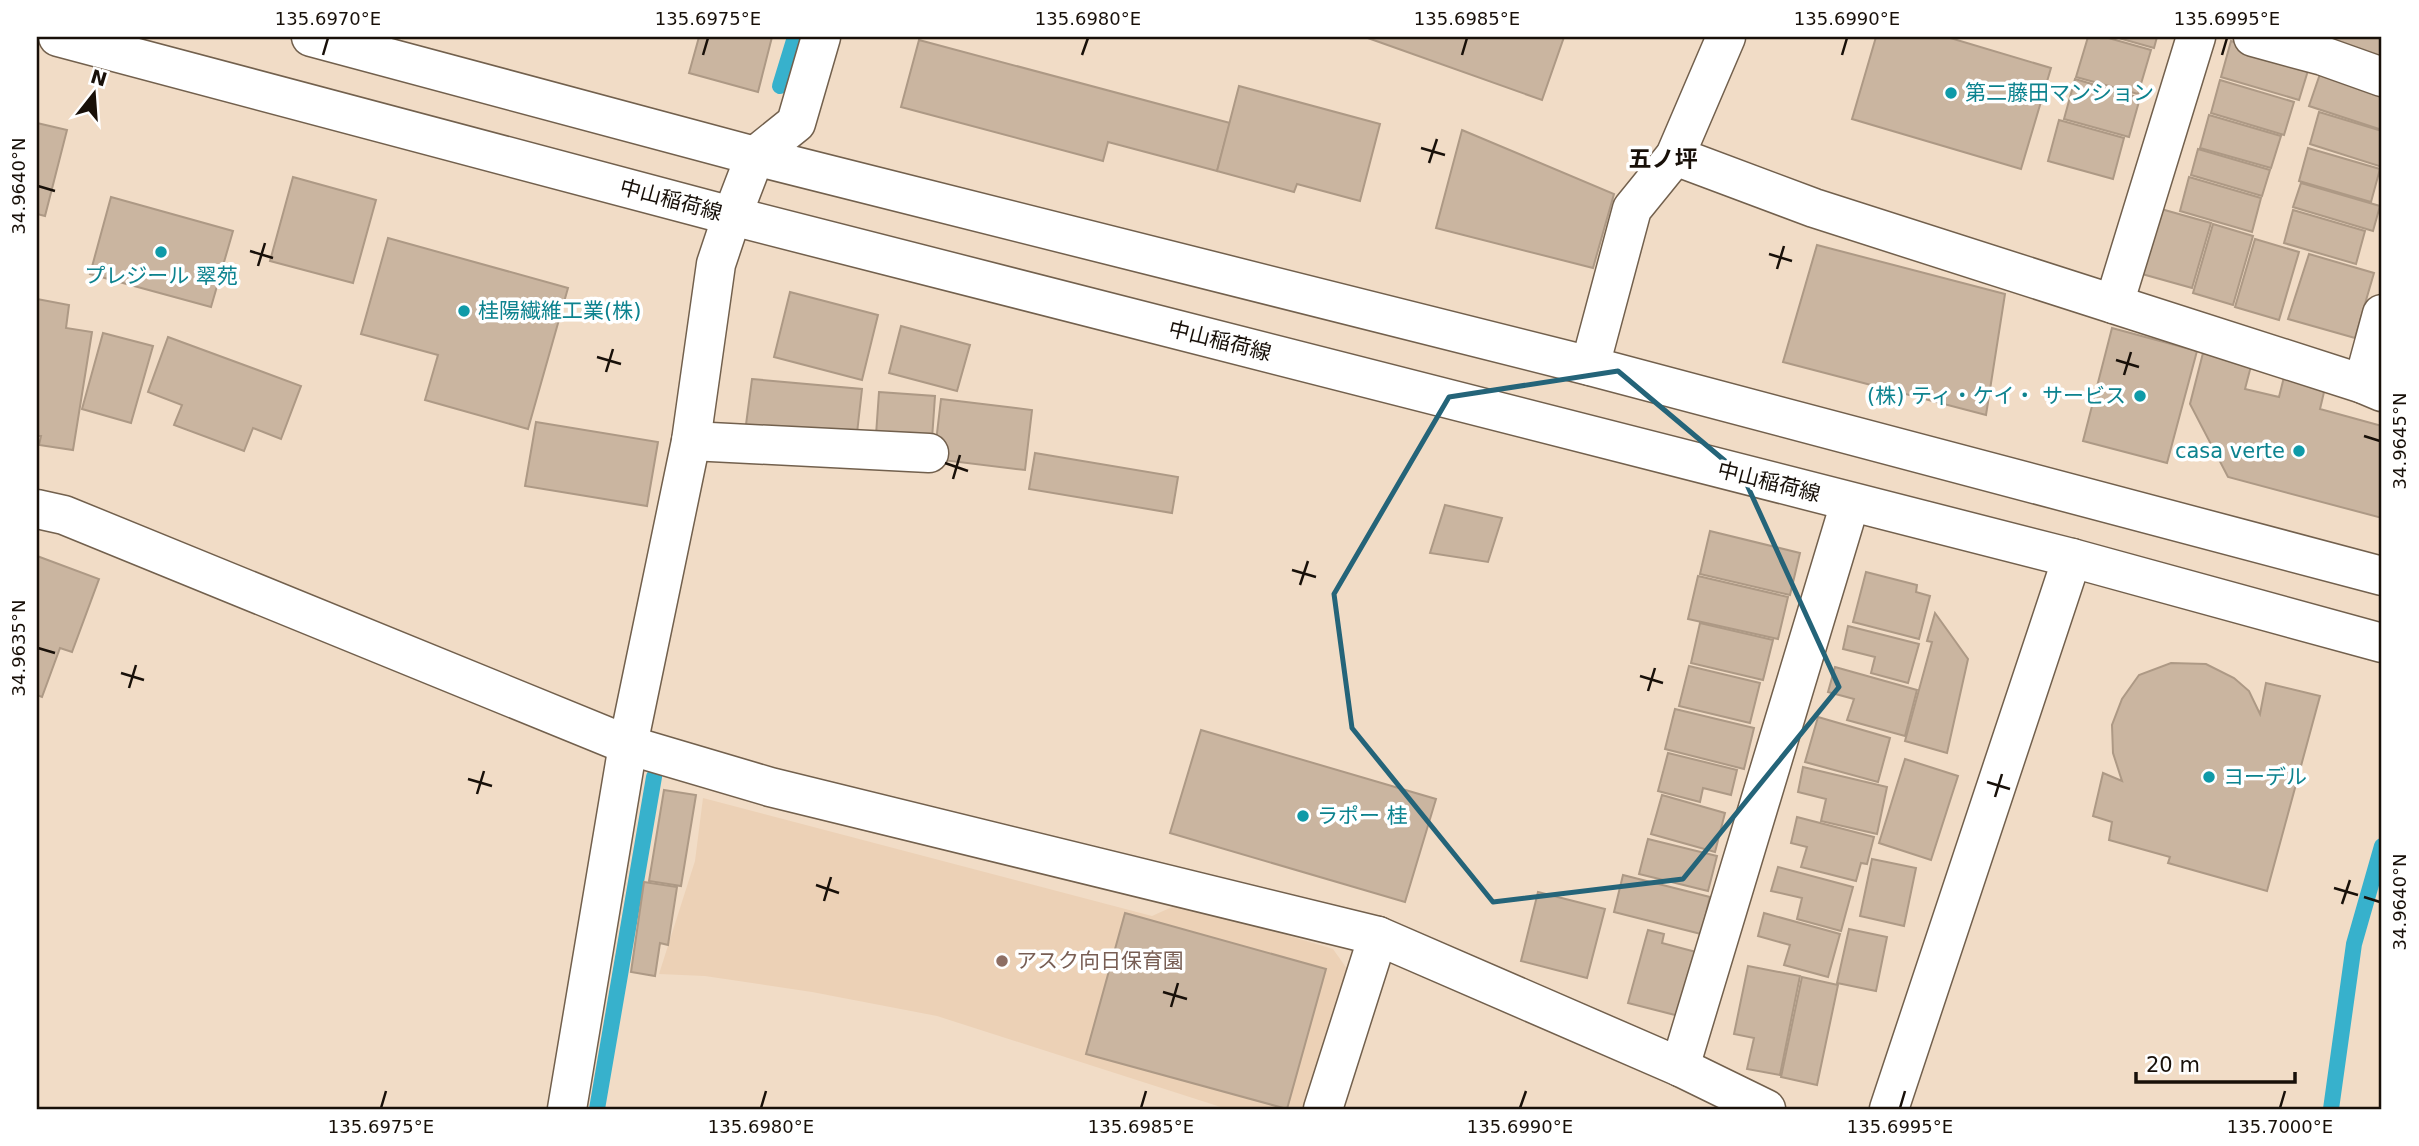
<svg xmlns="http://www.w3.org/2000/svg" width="2419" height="1146" font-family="'DejaVu Sans','Noto Sans JP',sans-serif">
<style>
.built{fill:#ecd1b6}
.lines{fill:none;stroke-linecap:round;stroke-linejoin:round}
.stream{stroke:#37b1cc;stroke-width:16}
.building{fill:#cab5a0;stroke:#ad9985;stroke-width:2}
.street-casing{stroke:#72604d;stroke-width:41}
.secondary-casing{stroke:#72604d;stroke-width:41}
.street{stroke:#fff;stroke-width:38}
.secondary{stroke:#fff;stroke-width:38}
.marked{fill:none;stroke:#246479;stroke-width:5;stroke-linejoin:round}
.ticks{fill:none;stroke:#181009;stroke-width:2.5}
.culture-dot{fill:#0f9aa8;stroke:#fff;stroke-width:2.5}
.education-dot{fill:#8d6e63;stroke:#fff;stroke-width:2.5}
.labels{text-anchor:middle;stroke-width:7;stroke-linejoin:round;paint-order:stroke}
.culture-label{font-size:21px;fill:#0d838f;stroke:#fff;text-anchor:start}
.street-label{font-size:21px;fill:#181009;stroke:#fff}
.education-label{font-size:21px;fill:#785e54;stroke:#fff;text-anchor:start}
.neighbourhood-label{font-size:23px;font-weight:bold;fill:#181009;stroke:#fff}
.neatline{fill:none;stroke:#181009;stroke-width:2.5}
.ticks-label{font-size:18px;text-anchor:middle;fill:#181009}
</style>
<rect width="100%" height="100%" fill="#f1dcc6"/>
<path class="built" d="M703,798L1152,916L1181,903L1333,949L1350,973L1307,1109H1227L937,1016L812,992L705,976L659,974L695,861Z"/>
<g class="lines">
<g class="stream">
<path d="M780,86L795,37"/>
<path d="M597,1109L654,777"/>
<path d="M2331,1109L2354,944L2382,846"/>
</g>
</g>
<g class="building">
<path d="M699,37H772L758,92L689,73Z"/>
<path d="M1365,37H1564L1542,100Z"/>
<path d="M1876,37H1947L2051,68L2021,169L1852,119Z"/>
<path d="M2088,37H2105L2151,50L2138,94L2076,77Z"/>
<path d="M2115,37H2157L2154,48Z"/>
<path d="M2327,37H2382V60L2326,42Z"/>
<path d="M919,40L1230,123L1217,171L1108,142L1103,161L901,107Z"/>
<path d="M2231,41L2310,64L2299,100L2221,77Z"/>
<path d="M2321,71L2382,91V130L2309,106Z"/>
<path d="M2075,79L2140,98L2129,137L2064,119Z"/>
<path d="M2220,80L2294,102L2284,135L2211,113Z"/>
<path d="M1239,86L1380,124L1360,201L1297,184L1294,192L1217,171Z"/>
<path d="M2319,112L2382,131V167L2310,144Z"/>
<path d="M2209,115L2281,136L2271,168L2200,148Z"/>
<path d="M2059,120L2124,138L2113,179L2048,161Z"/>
<path d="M37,123L67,130L45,216L37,214Z"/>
<path d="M1462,130L1614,194L1593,268L1436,228Z"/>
<path d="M2308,148L2380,169L2371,202L2299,181Z"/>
<path d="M2198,149L2270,170L2262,196L2191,175Z"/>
<path d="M293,177L376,200L353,283L270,261Z"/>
<path d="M2189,177L2261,198L2252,232L2180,211Z"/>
<path d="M2301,183L2380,206L2373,231L2293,207Z"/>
<path d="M111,197L233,231L211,307L90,274Z"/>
<path d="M2161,209L2211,223L2192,288L2142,274Z"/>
<path d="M2293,210L2365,231L2356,264L2284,243Z"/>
<path d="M2213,224L2253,236L2233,305L2193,293Z"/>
<path d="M388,238L568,288L528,429L425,400L438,355L361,334Z"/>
<path d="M2255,239L2299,252L2279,320L2235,307Z"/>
<path d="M1817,245L2005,294L1986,415L1783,362Z"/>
<path d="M2309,254L2374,273L2355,338L2288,319Z"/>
<path d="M790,292L878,315L862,380L774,357Z"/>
<path d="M37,299L69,305L66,328L92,332L73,450L39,445L41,436H37Z"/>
<path d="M901,326L970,345L957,391L889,373Z"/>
<path d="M2112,328L2197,351L2167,463L2083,441Z"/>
<path d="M103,333L153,346L131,423L82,409Z"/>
<path d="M168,337L301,386L281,439L253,428L244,451L174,425L182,405L148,392Z"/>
<path d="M2203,353L2251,366L2245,389L2279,397L2284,377L2325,388L2320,409L2382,426V518L2228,477L2190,404Z"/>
<path d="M752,379L862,389L856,442L745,432Z"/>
<path d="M879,392L935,396L932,439L876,435Z"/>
<path d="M941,399L1032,410L1025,470L934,459Z"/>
<path d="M536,422L658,442L647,506L525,486Z"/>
<path d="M1035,453L1178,477L1172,513L1029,489Z"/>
<path d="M1445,505L1502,518L1488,562L1430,553Z"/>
<path d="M1710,531L1800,553L1790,595L1700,574Z"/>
<path d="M37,556L99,579L72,652L60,648L42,697L37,695Z"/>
<path d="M1866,572L1917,585L1916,592L1930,596L1919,639L1853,622Z"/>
<path d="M1698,576L1788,597L1778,639L1688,619Z"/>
<path d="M1935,613L1968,659L1947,753L1905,741L1932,642L1927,641Z"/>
<path d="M1700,623L1773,640L1763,680L1691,663Z"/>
<path d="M1848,626L1919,644L1908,683L1871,673L1875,657L1843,649Z"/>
<path d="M2171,663L2206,664L2234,678L2249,691L2260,714L2266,683L2320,696L2267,891L2168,863L2170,857L2109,840L2112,822L2093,816L2103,773L2122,781L2113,753L2112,725L2122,699L2139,675Z"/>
<path d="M1689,666L1760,683L1750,723L1679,706Z"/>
<path d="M1835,667L1917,690L1905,736L1847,720L1854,699L1828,692Z"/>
<path d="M1675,709L1754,728L1744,769L1665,749Z"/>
<path d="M1818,717L1890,738L1878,782L1805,762Z"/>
<path d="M1201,730L1436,799L1405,902L1170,833Z"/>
<path d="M1668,753L1737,770L1731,795L1703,788L1700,802L1658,791Z"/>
<path d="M1905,759L1958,776L1931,860L1879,843Z"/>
<path d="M1803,767L1887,787L1877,834L1821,821L1826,799L1798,792Z"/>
<path d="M664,790L696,795L681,886L649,881Z"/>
<path d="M1662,795L1725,813L1715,852L1651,834Z"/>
<path d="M1797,817L1874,837L1867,864L1861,863L1856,881L1801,867L1807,847L1791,843Z"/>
<path d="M1648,839L1717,856L1708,891L1639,874Z"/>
<path d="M1872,859L1916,868L1904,926L1860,916Z"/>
<path d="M1778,867L1853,887L1841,931L1797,919L1802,898L1771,891Z"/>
<path d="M1623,875L1710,897L1701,934L1614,912Z"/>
<path d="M644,882L677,887L668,945L660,943L655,976L631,972Z"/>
<path d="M1538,892L1605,909L1587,978L1521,961Z"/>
<path d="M1125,913L1326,969L1287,1109L1086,1054Z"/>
<path d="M1764,913L1840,934L1828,977L1784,965L1790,945L1758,936Z"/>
<path d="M1849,929L1887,937L1876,991L1837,983Z"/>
<path d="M1648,930L1664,934L1662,943L1696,952L1679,1016L1628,1003Z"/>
<path d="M1748,966L1800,976L1780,1075L1747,1069L1754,1038L1734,1034Z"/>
<path d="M1802,977L1838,985L1817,1085L1781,1077Z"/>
</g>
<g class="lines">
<g class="street-casing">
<g id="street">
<path d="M2253,37L2323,56L2382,77"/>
<path d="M1675,156L1814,208L2363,384L2382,392"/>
<path d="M2114,304L2196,37"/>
<path d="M1590,366L1632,209L1675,156L1726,37"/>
<path d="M2363,384L2382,314"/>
<path d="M691,441L929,453"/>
<path d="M37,509L64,515L628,745L770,787L1378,936L1680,1067L1766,1109"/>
<path d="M1680,1067L1850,503"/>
<path d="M567,1109L628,745L691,441L716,264L732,216L755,156L796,123L821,37"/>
<path d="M1323,1109L1378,936"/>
<path d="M1889,1109L2072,558"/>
</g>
</g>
<g class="secondary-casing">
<g id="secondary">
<path d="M58,37L732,216L2072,558L2382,643"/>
<path d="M311,37L755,156L1590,366L2382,576"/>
</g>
</g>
<use href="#street" class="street"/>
<use href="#secondary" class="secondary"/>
</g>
<path class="marked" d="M1618,371L1743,476L1839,687L1683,879L1493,902L1352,728L1334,594L1449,397Z"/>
<path class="ticks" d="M323,55L328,38M703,55L708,38M1082,55L1088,38M1462,55L1467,38M1842,55L1847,38M2222,55L2227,38M1421,148L1445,155M1429,163L1437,139M38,186L55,191M250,251L273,258M1769,254L1792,261M258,266L265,243M1777,269L1784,246M597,357L621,364M2116,360L2139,367M606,372L613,349M2124,375L2131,352M2364,436L2380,441M945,463L968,471M953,479L960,455M1292,570L1316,577M1300,585L1308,561M38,648L55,653M121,673L144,680M1640,676L1663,683M129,688L136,665M1648,691L1655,668M468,779L492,786M1987,782L2010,789M477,794L484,771M1995,797L2002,774M816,885L839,893M2334,888L2358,895M2364,897L2380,902M824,901L831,877M2342,904L2350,880M1163,992L1187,999M1171,1007L1178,983M381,1108L386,1091M761,1108L766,1091M1141,1108L1146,1091M1520,1108L1526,1091M1900,1108L1905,1091M2280,1108L2285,1091"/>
<g class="culture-dot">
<circle cx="1951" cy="93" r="7"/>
<circle cx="161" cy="252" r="7"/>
<circle cx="464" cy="311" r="7"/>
<circle cx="2140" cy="396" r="7"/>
<circle cx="2299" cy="451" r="7"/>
<circle cx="2209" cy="777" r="7"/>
<circle cx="1303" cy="816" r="7"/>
</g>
<circle class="education-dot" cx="1002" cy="961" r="7"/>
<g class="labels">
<g class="culture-label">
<text x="1965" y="100">第二藤田マンション</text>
<text x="161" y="283" text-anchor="middle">プレジール 翠苑</text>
<text x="478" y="318">桂陽繊維工業(株)</text>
<text x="2126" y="403" text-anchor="end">(株) ティ・ケイ・ サービス</text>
<text x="2285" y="458" text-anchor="end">casa verte</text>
<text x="2223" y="784">ヨーデル</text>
<text x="1317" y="823">ラポー 桂</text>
</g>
<g class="street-label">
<text transform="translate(671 200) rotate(15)" y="7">中山稲荷線</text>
<text transform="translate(1220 341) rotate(14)" y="7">中山稲荷線</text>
<text transform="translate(1769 482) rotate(14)" y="7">中山稲荷線</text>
</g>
<g class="education-label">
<text x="1016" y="968">アスク向日保育園</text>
</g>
<g class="neighbourhood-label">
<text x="1663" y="167">五ノ坪</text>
</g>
</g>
<rect width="2419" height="1146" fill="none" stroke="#ffffff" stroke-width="77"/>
<g transform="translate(94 94) rotate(17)" stroke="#ffffff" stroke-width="5" paint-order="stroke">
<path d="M0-5L12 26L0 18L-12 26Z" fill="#181009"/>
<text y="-10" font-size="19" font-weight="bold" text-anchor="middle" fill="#181009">N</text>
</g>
<path d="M2136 1072v10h159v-10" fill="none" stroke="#181009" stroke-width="3.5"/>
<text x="2146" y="1072" font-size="21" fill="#181009" stroke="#ffffff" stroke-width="5" paint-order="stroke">20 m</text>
<rect x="38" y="38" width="2342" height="1070" class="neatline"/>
<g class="ticks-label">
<text x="328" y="25">135.6970°E</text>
<text x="708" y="25">135.6975°E</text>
<text x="1088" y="25">135.6980°E</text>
<text x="1467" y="25">135.6985°E</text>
<text x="1847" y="25">135.6990°E</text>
<text x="2227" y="25">135.6995°E</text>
<text transform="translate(19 186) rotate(-90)" y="6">34.9640°N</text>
<text transform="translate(2400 441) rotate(-90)" y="6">34.9645°N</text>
<text transform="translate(19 648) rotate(-90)" y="6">34.9635°N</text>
<text transform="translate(2400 902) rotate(-90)" y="6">34.9640°N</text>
<text x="381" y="1133">135.6975°E</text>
<text x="761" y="1133">135.6980°E</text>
<text x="1141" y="1133">135.6985°E</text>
<text x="1520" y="1133">135.6990°E</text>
<text x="1900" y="1133">135.6995°E</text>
<text x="2280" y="1133">135.7000°E</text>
</g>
</svg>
